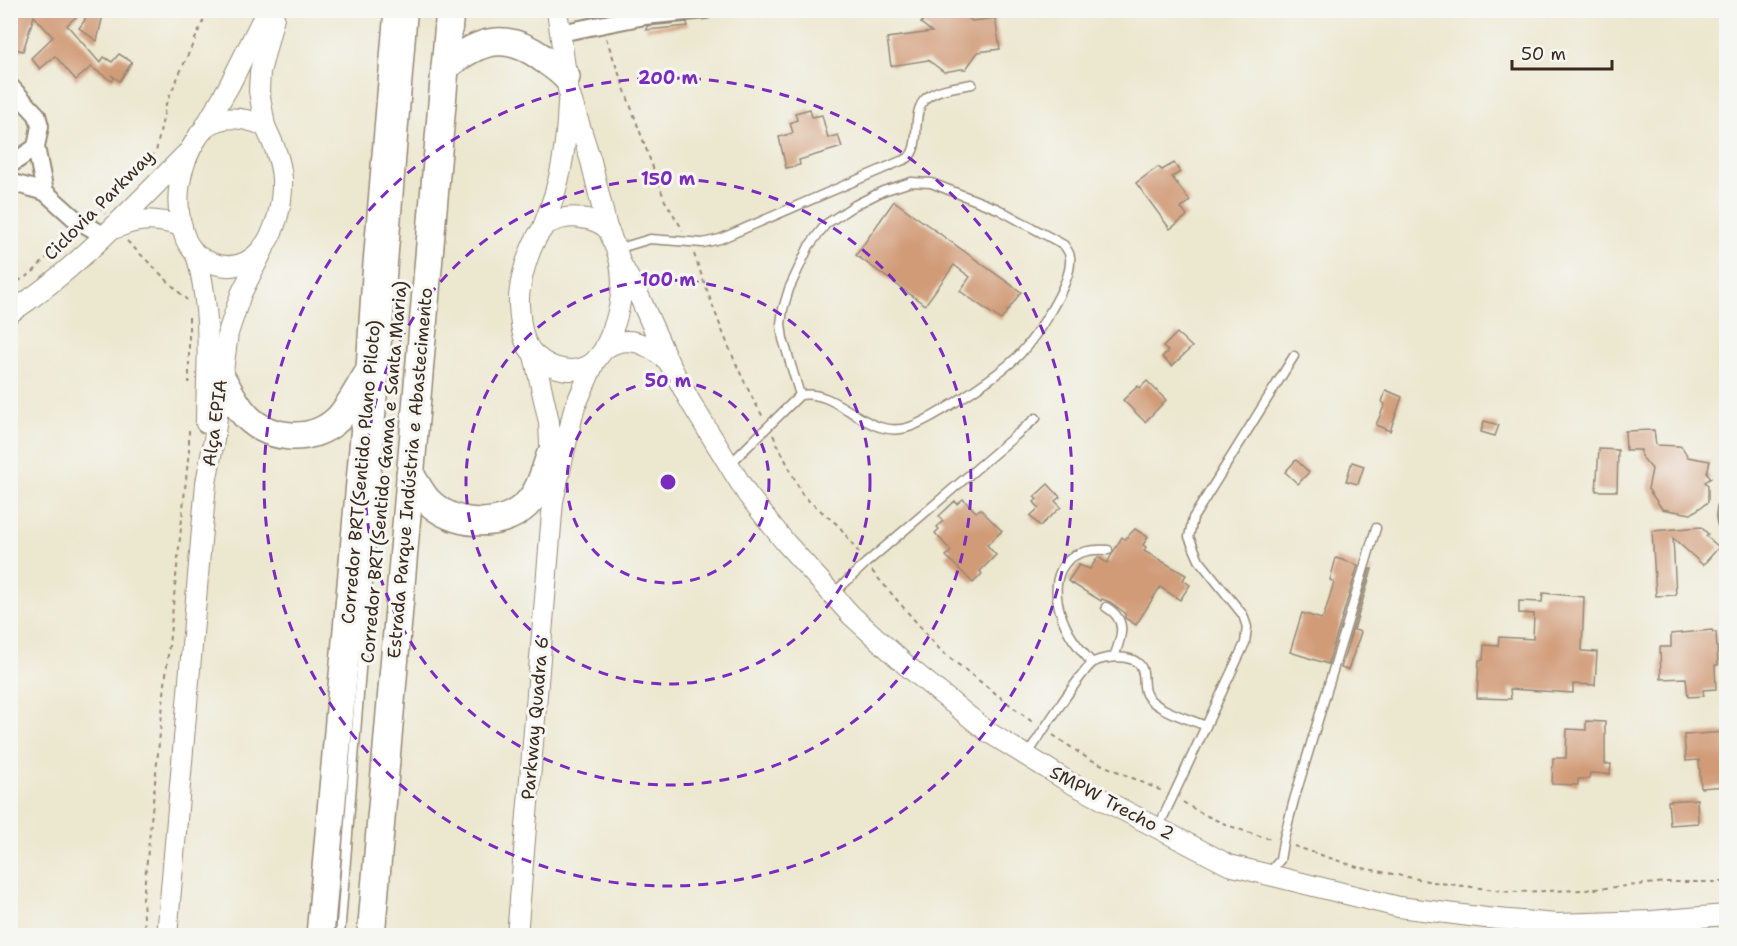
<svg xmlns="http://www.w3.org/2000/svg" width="1737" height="946" font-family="'Shantell Sans',sans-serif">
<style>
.building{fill:#d19b78}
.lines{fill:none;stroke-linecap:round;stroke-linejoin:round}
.service-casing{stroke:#948876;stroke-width:11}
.minor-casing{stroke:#948876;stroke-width:20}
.tertiary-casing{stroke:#948876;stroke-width:22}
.trunk-casing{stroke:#948876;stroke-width:30}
.path{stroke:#948876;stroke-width:2;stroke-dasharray:4.5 4.5;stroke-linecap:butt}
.service{stroke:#fff;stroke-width:8}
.minor{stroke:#fff;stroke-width:16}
.tertiary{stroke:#fff;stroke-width:20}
.trunk{stroke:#fff;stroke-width:27}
.ring{fill:none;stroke:#7b2cbf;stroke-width:3;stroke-dasharray:10 8}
.labels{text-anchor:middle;stroke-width:6;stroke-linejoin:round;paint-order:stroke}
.street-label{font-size:18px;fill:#3b2a1e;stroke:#f6f6f2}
.centre{fill:#7b2cbf;stroke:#f6f6f2;stroke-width:3}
.ring-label{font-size:18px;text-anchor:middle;font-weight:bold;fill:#7b2cbf;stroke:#f6f6f2;stroke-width:6;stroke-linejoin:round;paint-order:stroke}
</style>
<rect width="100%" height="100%" fill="#f6f6f2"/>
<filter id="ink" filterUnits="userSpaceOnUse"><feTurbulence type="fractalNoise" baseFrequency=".0167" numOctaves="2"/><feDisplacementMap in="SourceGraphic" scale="12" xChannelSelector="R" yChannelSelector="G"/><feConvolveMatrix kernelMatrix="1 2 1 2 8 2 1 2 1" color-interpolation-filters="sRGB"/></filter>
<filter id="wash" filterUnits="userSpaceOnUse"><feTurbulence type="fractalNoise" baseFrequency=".008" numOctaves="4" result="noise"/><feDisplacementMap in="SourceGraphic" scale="24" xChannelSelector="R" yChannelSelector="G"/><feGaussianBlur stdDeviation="1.35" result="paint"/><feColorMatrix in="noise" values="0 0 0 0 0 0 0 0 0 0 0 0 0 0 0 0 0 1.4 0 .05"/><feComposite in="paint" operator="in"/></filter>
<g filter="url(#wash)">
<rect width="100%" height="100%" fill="#ece7cf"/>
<g id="blocks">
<g class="building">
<path d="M10,10H84L67,25L100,63L104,57L112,62L119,54L132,62L120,81L111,75L114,78L112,81L91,67L76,80L55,56L40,69L31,58L53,37L34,16L23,51L12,48L14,44L10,43Z"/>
<path d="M84,10H104L97,41L79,28L85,20Z"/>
<path d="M930,10H957L972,21L995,18L1000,49L978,52L966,69H961L944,72L928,60L891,66L887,38L932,32L921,23Z"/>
<path d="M687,22L688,26L646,30L647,26Z"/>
<path d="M810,109L812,117L822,115L828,138L838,135L842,147L799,160L800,165L786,168L779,137L793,133L790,123L797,120L795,113Z"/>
<path d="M1174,163L1180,172L1172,177L1190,201L1181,208L1187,216L1170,229L1136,183L1158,167L1162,170Z"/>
<path d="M894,201L1021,292L1001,320L960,291L970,277L954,265L925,305L856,255Z"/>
<path d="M1177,333L1192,347L1172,366L1162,357L1168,351L1163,347Z"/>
<path d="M1147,381L1166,400L1145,422L1123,400L1138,386L1140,388Z"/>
<path d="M1386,390L1402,397L1390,431L1376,425L1385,404L1382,402Z"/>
<path d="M1484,421L1499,425L1495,436L1481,432Z"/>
<path d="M1654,430L1656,445L1679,446L1682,447L1688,457L1710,461L1707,473L1711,478L1705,482L1708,485V502L1691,514L1662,509L1648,489L1652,469L1641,456V450H1626L1625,431Z"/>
<path d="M1599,449L1618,450L1617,491H1596Z"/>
<path d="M1296,460L1309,472L1298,484L1285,472Z"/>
<path d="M1352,462L1364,466L1358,484L1346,481Z"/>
<path d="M1048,484L1060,497L1055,501L1061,507L1040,526L1030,516L1039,508L1034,502L1037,499L1034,497Z"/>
<path d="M963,499L976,512L980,509L1002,531L987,545L996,555L980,571L982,574L973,583L946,556L951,551L935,533L939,529L937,527L943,521L939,516L955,501L957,504Z"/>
<path d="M1701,527L1708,534L1706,536L1719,547L1703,565L1673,538L1676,595L1656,596L1652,531Z"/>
<path d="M1135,529L1148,537L1143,545L1146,547L1144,551L1186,575L1183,580L1190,585L1180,600L1160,587L1136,625L1125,618V613L1110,602L1102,599L1101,601L1068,581L1079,565L1090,569L1098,557L1107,563L1122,537L1125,539Z"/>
<path d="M1336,558L1358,565L1328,664L1290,652L1302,613L1321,619L1324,616L1334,582L1330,580Z"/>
<path d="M1370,569H1372L1354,630L1361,632L1348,670L1341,668Z"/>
<path d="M1543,593L1584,597L1582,651L1597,652L1595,685L1573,684V693L1510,689L1511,699L1477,698L1479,660H1483L1484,645L1498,646L1499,637L1533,639L1534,614L1519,613V601L1542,602Z"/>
<path d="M1712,630L1713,632H1716L1718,665H1715L1716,689L1703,690L1704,696L1688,697L1686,678L1661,679L1660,647H1671V634Z"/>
<path d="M1586,721L1605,722V764H1611L1610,774L1590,773L1589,779H1578V785L1552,784L1553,758H1566L1567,729L1586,730Z"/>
<path d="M1726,732V786L1701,788L1699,760L1686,761L1684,735Z"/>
<path d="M1697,799L1698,823L1670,825L1668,801Z"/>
</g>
</g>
</g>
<g filter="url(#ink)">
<use href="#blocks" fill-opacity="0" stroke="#948876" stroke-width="1.5"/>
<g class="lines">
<g class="service-casing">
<g id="service">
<path d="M617,249L650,239L703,243L720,239L901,161C904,160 907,159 909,157C922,143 910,113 926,98C938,88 957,87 972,84"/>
<path d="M729,465L800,395C838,389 862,434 901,429C924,427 1003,372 1020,354C1036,337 1070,285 1070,262C1071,255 1068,251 1064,245L998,209L931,183L911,182L883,191L855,205L826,224L809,246L789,289L783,309L781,324L783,339L800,395"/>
<path d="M833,594L866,563L1036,418"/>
<path d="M1106,607C1128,620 1122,636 1114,657"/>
<path d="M1092,663C1084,654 1075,644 1069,633C1047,593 1051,546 1108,550"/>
<path d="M1027,756C1036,741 1084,667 1094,662C1105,657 1127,654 1138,663C1147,671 1141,685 1146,694C1154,710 1190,719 1206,726"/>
<path d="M1158,828L1245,643L1247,627L1243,615L1199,560L1189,537L1193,518L1294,356"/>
<path d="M1267,875L1280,860L1283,842L1294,800L1376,528"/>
<path d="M340,936L413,10"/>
</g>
</g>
<g class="minor-casing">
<g id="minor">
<path d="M560,33L645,16L706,10"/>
<path d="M10,86L37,115L40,126L36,147L45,192"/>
<path d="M10,165L36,147"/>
<path d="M10,182L45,192L74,218L105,236"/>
<path d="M1726,508L1725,516L1726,522"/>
</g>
</g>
<g class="tertiary-casing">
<g id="tertiary">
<path d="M557,10L568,89L591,161L607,228"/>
<path d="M265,126L259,91L260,72L274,17"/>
<path d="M205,127L229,86L267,10"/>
<path d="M543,227C561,182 566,151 568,103"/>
<path d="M116,228C141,217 156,219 182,226"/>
<path d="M195,254C252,293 284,230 282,179C281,160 273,143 265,126C242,116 215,113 199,135C178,166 172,205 186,240C188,245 193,250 196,255C202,272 204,292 206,309C210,347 206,386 206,423"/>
<path d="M621,264L639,296L669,363L691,403L747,494L785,542L851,615L907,666L988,732L1069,782L1229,865L1399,907L1486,918L1556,924L1652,921L1726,915"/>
<path d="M10,313C77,269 130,210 186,154"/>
<path d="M604,349C621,316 630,274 612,240C611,236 609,230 606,228C599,221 590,219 581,218C571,216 550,219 543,228C529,245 518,284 519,305C520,322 522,345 536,356C552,370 576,376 594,362C598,358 601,352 606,348C628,333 649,345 667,360"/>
<path d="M534,355L549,422L551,468"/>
<path d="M167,936L206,483L214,440L228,333L241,294L264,248"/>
<path d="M517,936L553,501L574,409L595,361"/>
</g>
</g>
<g class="trunk-casing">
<g id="trunk">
<path d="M445,67C480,39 507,31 545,60C552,65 560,70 566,77"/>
<path d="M222,379C228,389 234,401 241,410C264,441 312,445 339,418C350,406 358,389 367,375"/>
<path d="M410,474C416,483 421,494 428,501C453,526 499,530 526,505C539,493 544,473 550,456"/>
<path d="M320,936L370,369L376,276L398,10"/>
<path d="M371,936L450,10"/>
</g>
</g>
<g class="path">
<path d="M606,38L665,201L683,230"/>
<path d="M100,206L105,214"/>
<path d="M92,213L156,152L166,104L208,10"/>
<path d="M127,241L187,300"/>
<path d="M694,254C714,310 733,365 763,417"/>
<path d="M10,286L32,273L70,233"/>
<path d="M189,317V383"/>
<path d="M773,435L803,496L839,526L860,554"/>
<path d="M872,571L942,652L1035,724"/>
<path d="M1053,735L1087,758L1162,791"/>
<path d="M1183,802C1210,820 1241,831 1271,839"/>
<path d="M1294,846L1357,867L1433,882L1511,892L1585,890L1667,882H1726"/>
<path d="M145,936L143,899L189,450V428"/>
</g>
<use href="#service" class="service"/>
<use href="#minor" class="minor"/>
<use href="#tertiary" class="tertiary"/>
<use href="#trunk" class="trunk"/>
</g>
</g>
<g class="ring">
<circle cx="668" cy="482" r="101"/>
<circle cx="668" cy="482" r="202"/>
<circle cx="668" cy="482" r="303"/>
<circle cx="668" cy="482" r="404"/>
</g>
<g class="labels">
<g class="street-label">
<text transform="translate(99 205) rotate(-45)" y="6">Ciclovia Parkway</text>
<text transform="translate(215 423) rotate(-82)" y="6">Alça EPIA</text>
<text transform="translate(361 472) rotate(-85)" y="6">Corredor BRT(Sentido Plano Piloto)</text>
<text transform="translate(384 472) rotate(-85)" y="6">Corredor BRT(Sentido Gama e Santa Maria)</text>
<text transform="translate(410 473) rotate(-85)" y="6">Estrada Parque Indústria e Abastecimento</text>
<text transform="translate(535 718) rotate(-85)" y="6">Parkway Quadra 6</text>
<text transform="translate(1112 803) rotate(28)" y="6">SMPW Trecho 2</text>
</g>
</g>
<circle cx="668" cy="482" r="9" class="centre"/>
<g class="ring-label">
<text x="668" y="84">200 m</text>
<text x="668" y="185">150 m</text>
<text x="668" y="286">100 m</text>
<text x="668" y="387">50 m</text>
</g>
<rect width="1737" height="946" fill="none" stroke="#f6f6f2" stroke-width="36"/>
<path d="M1512 60v9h100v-9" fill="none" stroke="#3b2a1e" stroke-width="3"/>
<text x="1521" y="60" font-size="18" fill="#3b2a1e" stroke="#f6f6f2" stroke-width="4.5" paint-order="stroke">50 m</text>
</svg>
